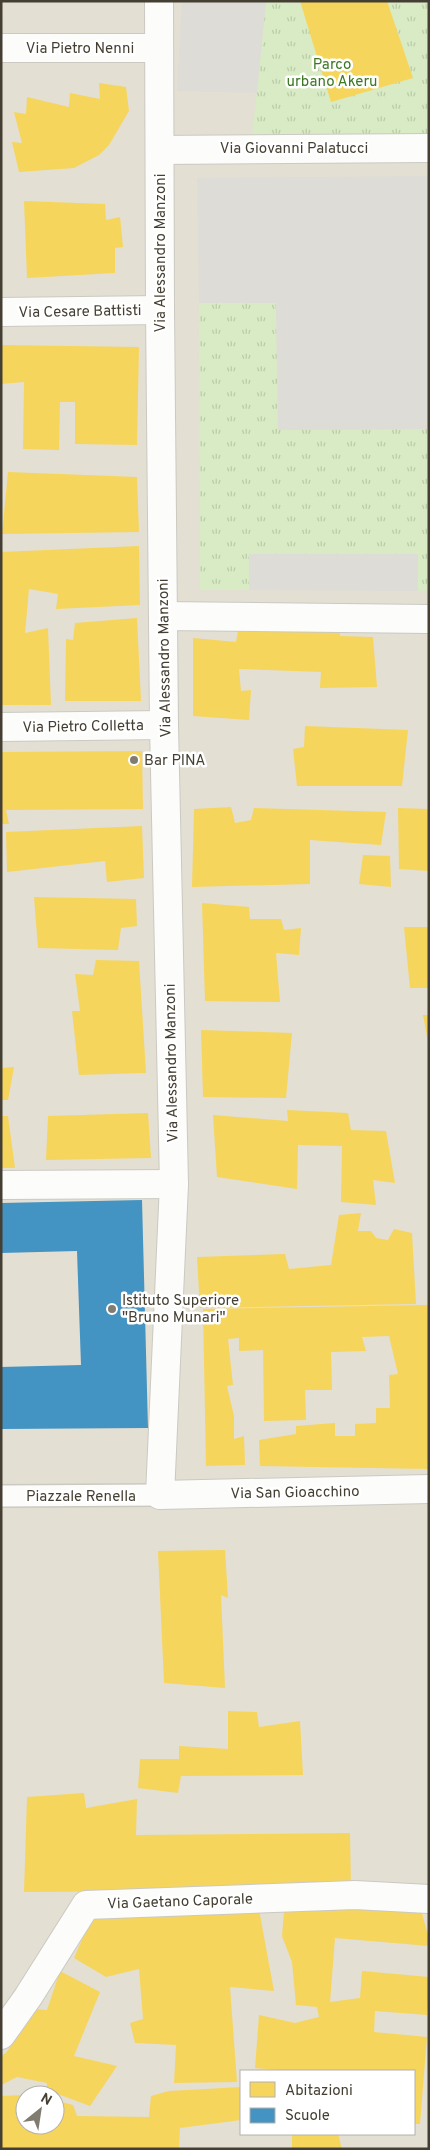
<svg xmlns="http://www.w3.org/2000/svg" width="430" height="2150" font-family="Overpass,sans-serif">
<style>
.residential{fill:#e3dfd3;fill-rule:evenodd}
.park{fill:url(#park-tufts)}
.parking{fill:#dddcd6}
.homes{fill:#f6d55c}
.schools{fill:#4393c3}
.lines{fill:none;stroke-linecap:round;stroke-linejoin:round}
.pedestrian-casing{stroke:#cbc9c2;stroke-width:24}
.minor-casing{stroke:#cbc9c2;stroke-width:30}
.pedestrian{stroke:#fcfcfb;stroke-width:21}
.minor{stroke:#fcfcfb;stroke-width:28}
.poi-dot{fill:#807c71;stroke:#fff;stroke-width:2}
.labels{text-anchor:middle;stroke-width:5;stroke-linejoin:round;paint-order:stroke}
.street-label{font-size:15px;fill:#443f32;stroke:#fff}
.park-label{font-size:15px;fill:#3c7823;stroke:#fff}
.poi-label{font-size:15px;fill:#443f32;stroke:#fff;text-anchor:start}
</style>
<defs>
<pattern id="park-tufts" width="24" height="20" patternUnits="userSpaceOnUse" patternTransform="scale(1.25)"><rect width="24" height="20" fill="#d8ebc4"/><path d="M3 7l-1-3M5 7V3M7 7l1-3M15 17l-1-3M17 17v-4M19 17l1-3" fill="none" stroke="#bbcba9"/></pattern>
</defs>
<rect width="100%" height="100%" fill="#eeede6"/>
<path class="residential" d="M1,1H429V2149H1ZM241,2071H414V2134H241ZM25,2095H55V2125H25Z"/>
<g class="park">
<path d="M266,1H429V138L251,148Z"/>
<path d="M199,303H276L278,430L429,429V590L418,591L417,554H249V590H200Z"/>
</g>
<g class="parking">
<path d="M182,1H266L257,93L177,91Z"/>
<path d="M429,176V429L278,430L276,303H199L197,178Z"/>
<path d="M249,554H418V591L249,590Z"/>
</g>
<g class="homes">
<path d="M300,1H387L413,78L331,102Z"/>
<path d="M99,83L126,87L129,111L109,145L99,155L74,168L19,172L12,142L22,143L14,112L26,114L27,97L69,107L70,93L100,99Z"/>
<path d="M24,201L105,204L106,220L120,217L123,247L115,248V273L27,278Z"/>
<path d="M1,345L139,347L137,445L75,444V402H60L59,450L23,449L24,382L1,384Z"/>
<path d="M8,472L137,477L139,532L2,534Z"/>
<path d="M139,546L140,605L56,609L58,594L29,589L25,633L48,628L51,705H1V552Z"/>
<path d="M137,618L141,701H65L66,639L73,640L75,623Z"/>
<path d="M340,630V636L373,637L377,687L320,688L321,672L239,669L241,691L251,690L249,720L193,716V638L236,642L238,631Z"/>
<path d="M305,726L408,730L402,786H297L293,749L304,747Z"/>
<path d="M142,751L143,809L6,810L9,824H1V752Z"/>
<path d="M231,807L235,823L251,820L254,808L386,812L381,845L310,840V884L192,887L194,809Z"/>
<path d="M398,808L429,809V871L399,869Z"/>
<path d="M142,826L144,878L107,882L105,861L7,872L6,832Z"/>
<path d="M363,855L390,856L391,887L359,884Z"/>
<path d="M34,897L136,899L137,926L121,928L118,950L38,948Z"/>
<path d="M202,903L249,907L250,919H281L284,930L301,928L299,955L276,953L280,1002L205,1001Z"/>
<path d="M404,927H429V988H410Z"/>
<path d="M96,960L139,961L146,1073L79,1075L72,1011H80L75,974L93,975Z"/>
<path d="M423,1015H429V1042H428Z"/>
<path d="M201,1030L292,1033L286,1098L203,1097Z"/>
<path d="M14,1067L8,1100H1V1068Z"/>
<path d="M287,1110L348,1113L351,1130L386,1131L395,1183L373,1180L376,1205L341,1202L342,1146L298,1145L297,1189L217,1177L213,1115L288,1121Z"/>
<path d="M148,1113L151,1158L46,1160L48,1116Z"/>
<path d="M1,1116H8L15,1168H1Z"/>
<path d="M361,1213L358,1231H371L376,1238L388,1240L394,1229L412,1233L416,1304L200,1308L197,1257L285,1254L289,1269L331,1265L339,1215Z"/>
<path d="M429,1305V1469L260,1466L259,1440L296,1434V1426L335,1423V1436H355V1424L376,1423V1408H390L389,1375L398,1374L389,1336L362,1337L366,1351L331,1352L332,1390H305L306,1420L264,1421L263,1350L239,1351V1338L228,1339L233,1385L227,1386L234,1416V1439L244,1436L245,1465L206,1466L203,1309Z"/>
<path d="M225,1550L228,1598L221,1595L225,1688L164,1683L158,1551Z"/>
<path d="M228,1711L257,1712L259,1727L300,1721L303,1775L181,1776L178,1793L138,1788L140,1759H179V1746L228,1749Z"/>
<path d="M84,1793L86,1808L137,1799L136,1835L350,1833L351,1890L24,1892L27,1797Z"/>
<path d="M285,1900L420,1906L429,1939V1946L335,1938L330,2002L360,1998L362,1971L429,1977L427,2015L375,2011L374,2032L427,2037L420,2124H414V2071H287L255,2068L259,2015L295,2023L319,2017L317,2007L296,2005L292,1962L282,1936Z"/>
<path d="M258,1904L274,1991L230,1987L237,2082L174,2083L176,2045L135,2043L130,2023L143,2019L139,1969L106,1977L74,1958L89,1923L108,1912Z"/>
<path d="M60,1971L100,1992L74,2056L117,2066L90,2106L47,2090V2083L17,2077L1,2085V2056L6,2053L34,2009L47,2010Z"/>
<path d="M241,2087V2120L180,2128L179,2149H1V2096L25,2095V2125H55V2100L73,2105L77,2116L149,2117L151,2096L169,2091Z"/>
<path d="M292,2134H338L342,2149H292Z"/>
</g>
<path class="schools" d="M142,1200L148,1428L1,1429V1367L81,1365L77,1251L1,1253V1203Z"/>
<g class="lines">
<g class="pedestrian-casing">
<path id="pedestrian" d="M1,1496L160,1495"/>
</g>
<g class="minor-casing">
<g id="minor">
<path d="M159,1L160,310L164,725L174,1184L160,1495L429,1489"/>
<path d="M1,48H159"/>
<path d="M160,150L429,148"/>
<path d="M1,312L160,310"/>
<path d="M163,616L429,619"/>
<path d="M1,727L164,725"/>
<path d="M1,1185L174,1184"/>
<path d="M1,2035L28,1997L86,1905L355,1895L429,1899"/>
</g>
</g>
<use href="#pedestrian" class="pedestrian"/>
<use href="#minor" class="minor"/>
</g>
<g class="poi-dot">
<circle cx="134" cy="760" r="5"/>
<circle cx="112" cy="1309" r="5"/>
</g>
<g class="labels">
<g class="street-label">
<text x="80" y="53">Via Pietro Nenni</text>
<text x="294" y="153">Via Giovanni Palatucci</text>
<text transform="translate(160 253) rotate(-90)" y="5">Via Alessandro Manzoni</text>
<text transform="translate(80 311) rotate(-1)" y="5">Via Cesare Battisti</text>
<text transform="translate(164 658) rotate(-91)" y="5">Via Alessandro Manzoni</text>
<text transform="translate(83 726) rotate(-1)" y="5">Via Pietro Colletta</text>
<text transform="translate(171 1063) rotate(-91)" y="5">Via Alessandro Manzoni</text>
<text transform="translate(295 1492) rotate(-1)" y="5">Via San Gioacchino</text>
<text x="81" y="1501">Piazzale Renella</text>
<text transform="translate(180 1901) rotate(-2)" y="5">Via Gaetano Caporale</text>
</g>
<g class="park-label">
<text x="332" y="69">Parco<tspan x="332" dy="17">urbano Akeru</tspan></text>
</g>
<g class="poi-label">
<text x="144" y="765">Bar PINA</text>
<text x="122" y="1305">Istituto Superiore<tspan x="122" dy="17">"Bruno Munari"</tspan></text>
</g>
</g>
<rect width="430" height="2150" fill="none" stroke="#443f32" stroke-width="5"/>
<rect x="240" y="2070" width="175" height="65" fill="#ffffff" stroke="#b4b2ad"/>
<rect x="250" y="2082" width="25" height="15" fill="#f6d55c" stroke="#b4b2ad"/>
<text x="285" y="2095" font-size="15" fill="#443f32">Abitazioni</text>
<rect x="250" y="2108" width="25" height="15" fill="#4393c3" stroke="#b4b2ad"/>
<text x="285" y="2120" font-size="15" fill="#443f32">Scuole</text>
<g transform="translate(40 2110) rotate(30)"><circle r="24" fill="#ffffff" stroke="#b4b2ad"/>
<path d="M0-4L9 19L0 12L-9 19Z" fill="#807c71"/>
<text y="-8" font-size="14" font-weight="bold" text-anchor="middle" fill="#443f32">N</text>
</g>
</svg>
